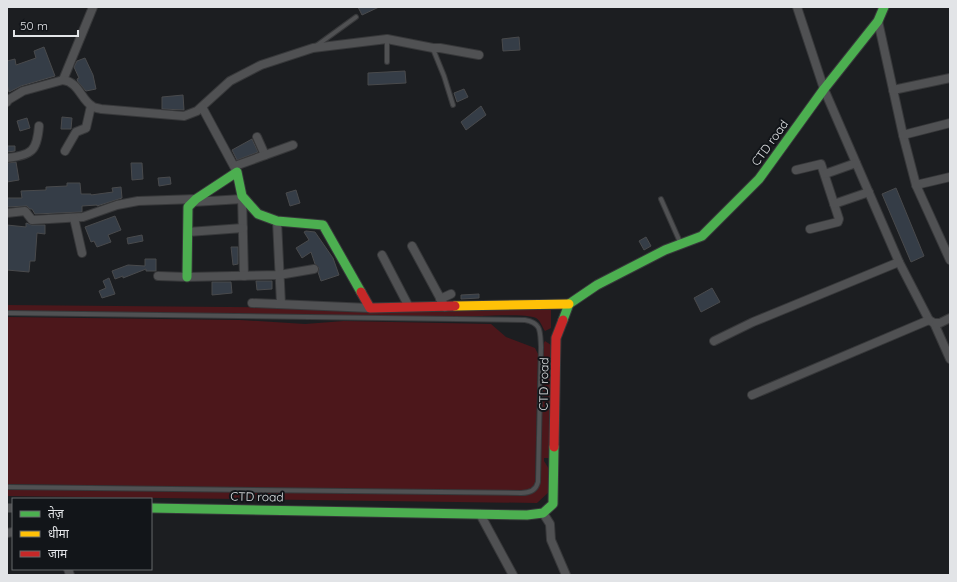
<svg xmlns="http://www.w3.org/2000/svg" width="957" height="582" font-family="Quicksand,'Noto Sans Devanagari',sans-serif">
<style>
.green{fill:#4c171b}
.building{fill:#353d47;stroke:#494a4c}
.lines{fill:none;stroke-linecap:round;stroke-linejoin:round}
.lane-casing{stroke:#37383a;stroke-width:6}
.street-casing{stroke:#37383a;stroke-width:10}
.fast-casing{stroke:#37383a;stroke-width:11}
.slow-casing{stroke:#37383a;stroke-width:11}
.jam-casing{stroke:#37383a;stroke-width:11}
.lane{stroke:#505153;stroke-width:4}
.street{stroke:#505153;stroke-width:8}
.fast{stroke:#4caf50;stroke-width:9}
.slow{stroke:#ffc107;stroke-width:9}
.jam{stroke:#c62828;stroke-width:9}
.labels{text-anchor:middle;stroke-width:4;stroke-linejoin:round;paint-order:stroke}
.street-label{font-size:12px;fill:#e2e4e7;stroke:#121519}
</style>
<rect width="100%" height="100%" fill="#1c1e21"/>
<g class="green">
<path d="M7,305L551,310V328L545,331C542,327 541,321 536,318C526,313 477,316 463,317L7,311Z"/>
<path d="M7,317L240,320L305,324L344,321L491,324L506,337L535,348L538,354L535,483L532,489L522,492L7,484Z"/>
<path d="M545,341L551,345L549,458H544V461L549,469L550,491L537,503L7,496V489L529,495L537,490L539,482L542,346Z"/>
</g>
<g class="building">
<path d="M358,7H379L362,15Z"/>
<path d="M519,37L520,50L503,51L502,39Z"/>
<path d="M44,47L55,76L21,86L9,92L7,84V61L15,59L16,65L36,58L34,51Z"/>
<path d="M85,58L93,75L96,89L86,91L78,82L77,79L79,78L74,67L77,61Z"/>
<path d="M405,71L406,83L368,85V73Z"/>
<path d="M464,89L468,97L457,102L454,93Z"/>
<path d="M183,95L184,110L162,109V97Z"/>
<path d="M481,106L486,115L466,130L461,122Z"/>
<path d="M62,117L72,118L71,129H61Z"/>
<path d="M27,118L30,128L20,131L17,121Z"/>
<path d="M252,139L258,152L237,160L232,150Z"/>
<path d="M7,146H15V151L7,152Z"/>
<path d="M16,162L19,180L7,182V163Z"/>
<path d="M131,163H142L143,179L132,180Z"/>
<path d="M170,177L171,184L159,186L158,178Z"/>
<path d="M67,183H80L81,194H91V195L113,192L112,188L121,187L122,198L97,206V205L82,206V212L35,214L32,209H30L27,206L7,207V198H22L21,191L46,190V187L67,186Z"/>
<path d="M896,188L924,256L911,262L882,194Z"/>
<path d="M296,190L300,203L290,206L286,193Z"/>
<path d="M115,216L121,230L108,235L111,242L97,247L94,241L91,242L85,227Z"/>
<path d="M26,223L32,225H45V234L37,233L35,261H30L29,272L7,270V225L26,227Z"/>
<path d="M306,231L315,232L333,258L339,275L321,281L318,272L319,268L315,264L311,252L302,258L296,248L309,240L304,232Z"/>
<path d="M142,235L143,241L128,244L127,238Z"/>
<path d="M646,237L651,246L644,250L639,241Z"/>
<path d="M231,247H238V264L233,265Z"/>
<path d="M145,259H156V271H146V269L123,278V276L115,279L112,271L128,265L145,266Z"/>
<path d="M109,278L115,294L102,298L99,291L106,288L103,281Z"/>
<path d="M256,281H272V289L257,290Z"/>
<path d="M212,282H231L232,293L212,295Z"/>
<path d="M712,288L720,302L701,312L694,298Z"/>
<path d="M479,294V298L461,299V295Z"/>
</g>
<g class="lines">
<g class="lane-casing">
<g id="lane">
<path d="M387,39V62"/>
<path d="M316,46L356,17"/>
<path d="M433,49L444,76L453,105"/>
<path d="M661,199L680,242"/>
<path d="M7,313L525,320C542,323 540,332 541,347L538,482C536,491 529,493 521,493L7,487"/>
</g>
</g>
<g class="street-casing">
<g id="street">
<path d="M797,7L824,89L899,262L929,320L934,323L950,359"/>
<path d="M878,21L903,135L916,185L950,260"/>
<path d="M63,80L93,7"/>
<path d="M893,90L950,78"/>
<path d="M7,102L8,100L23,91L63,80C79,82 81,100 92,106C94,108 98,108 101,109L184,116L197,111L230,81L261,65L313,48L387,39L433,48H440L479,55"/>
<path d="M202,107L237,172"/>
<path d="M903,135L950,123"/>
<path d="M257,137L265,155"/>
<path d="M65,151L76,132L86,128L91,106"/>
<path d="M7,158C32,155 37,151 39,126"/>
<path d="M235,166L293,145"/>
<path d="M796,170L821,164L839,219L838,222L810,229"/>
<path d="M825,174L856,163"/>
<path d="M916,185L950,177"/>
<path d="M242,196L244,276"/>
<path d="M193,202L242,199"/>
<path d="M834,204L869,192"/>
<path d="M7,213L25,211L32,220L83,217L117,205L138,201L196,199"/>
<path d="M74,218L82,253"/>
<path d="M277,221L281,304"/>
<path d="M188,232L243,228"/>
<path d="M412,246L445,307"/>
<path d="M382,255L409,307"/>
<path d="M158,276L187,277L279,275L314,269"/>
<path d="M440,299L451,294"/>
<path d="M252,303L370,308"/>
<path d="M934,323H940L950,318"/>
<path d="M714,341L753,322L899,262"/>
<path d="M752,395L929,320"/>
<path d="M7,508H13"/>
<path d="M543,513L550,524L551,540L566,575"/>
<path d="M480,514L513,575"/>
<path d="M7,533L13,532"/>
<path d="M68,569L70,575"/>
</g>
</g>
<g class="fast-casing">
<g id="fast">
<path d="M187,277L188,207L196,199L237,172L242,196L258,214L277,221L323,225L361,292"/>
<path d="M563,320L569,304L597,285L665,250L702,236L759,179L824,89L878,21L884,7"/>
<path d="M151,508L527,515L543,513L553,504L554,447"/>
</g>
</g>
<g class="slow-casing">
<path id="slow" d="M455,306L569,304"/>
</g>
<g class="jam-casing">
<g id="jam">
<path d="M361,292L370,308L455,306"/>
<path d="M554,447L556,338L563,320"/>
</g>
</g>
<use href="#lane" class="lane"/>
<use href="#street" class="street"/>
<use href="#fast" class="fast"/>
<use href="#slow" class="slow"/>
<use href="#jam" class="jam"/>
</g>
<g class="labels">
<g class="street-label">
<text transform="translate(770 143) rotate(-54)" y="4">CTD road</text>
<text transform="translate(544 384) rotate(-89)" y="4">CTD road</text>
<text transform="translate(257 497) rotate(1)" y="4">CTD road</text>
</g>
</g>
<rect width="957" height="582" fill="none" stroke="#e2e4e7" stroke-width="16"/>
<rect x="12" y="498" width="140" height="72" fill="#121519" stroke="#65686b"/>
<rect x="20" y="511" width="20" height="6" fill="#4caf50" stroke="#65686b"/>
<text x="48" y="518" font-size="12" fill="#e2e4e7">तेज़</text>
<rect x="20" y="531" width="20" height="6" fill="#ffc107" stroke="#65686b"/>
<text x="48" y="538" font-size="12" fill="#e2e4e7">धीमा</text>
<rect x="20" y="551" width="20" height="6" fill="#c62828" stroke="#65686b"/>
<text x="48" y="558" font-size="12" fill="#e2e4e7">जाम</text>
<path d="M14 30v6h64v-6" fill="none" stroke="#e2e4e7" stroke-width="2"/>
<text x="20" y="30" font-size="12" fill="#e2e4e7" stroke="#121519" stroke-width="3" paint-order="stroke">50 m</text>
</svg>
